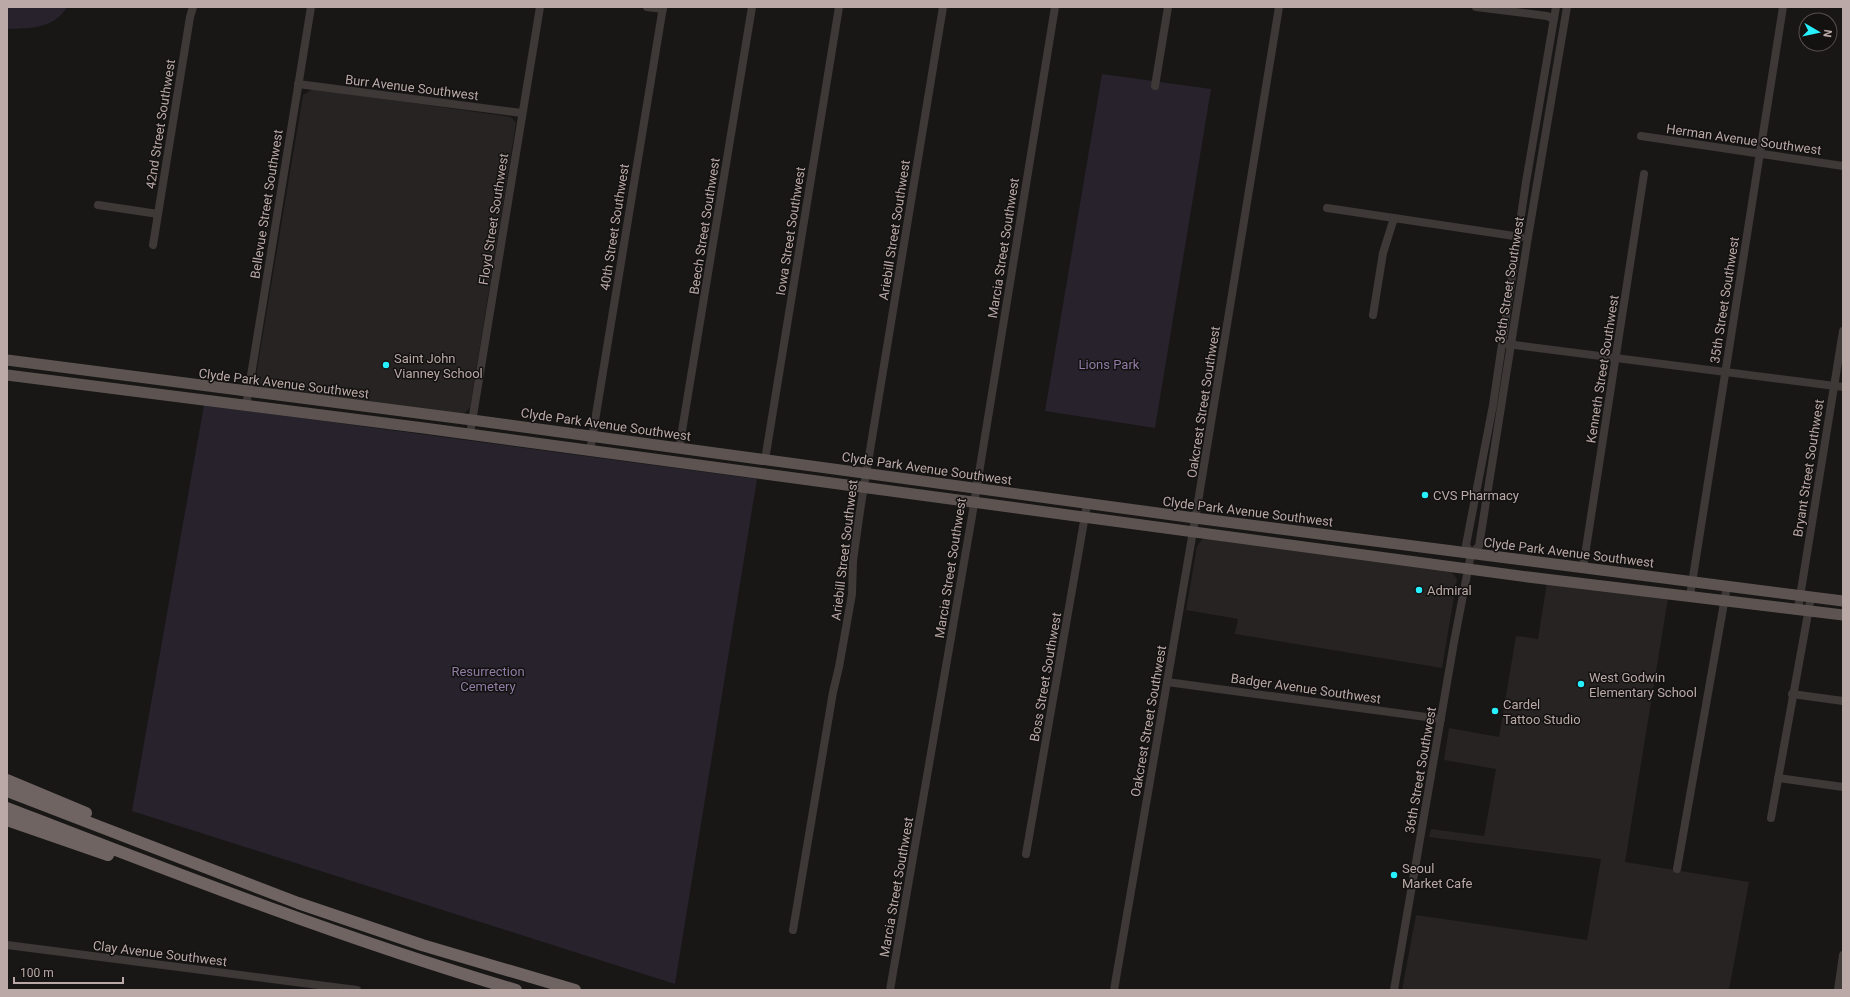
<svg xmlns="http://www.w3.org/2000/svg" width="1850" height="997" font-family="Roboto,sans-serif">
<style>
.built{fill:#262322}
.green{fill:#27222c}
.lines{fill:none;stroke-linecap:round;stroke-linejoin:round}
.minor{stroke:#3e3837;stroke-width:8}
.major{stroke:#5d5452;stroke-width:11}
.highway{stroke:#6f6462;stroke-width:12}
.poi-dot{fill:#27f0ff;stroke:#131211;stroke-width:1.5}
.labels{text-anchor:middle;stroke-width:3;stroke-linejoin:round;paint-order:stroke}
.street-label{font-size:13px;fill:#baa9a7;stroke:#131211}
.poi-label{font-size:13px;fill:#baa9a7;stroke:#131211;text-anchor:start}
.park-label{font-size:13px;fill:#907ca6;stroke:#131211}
</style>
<rect width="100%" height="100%" fill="#181716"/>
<g class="built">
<path d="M313,89L511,117L516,123L470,408L463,414L257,388L255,381L303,95Z"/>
<path d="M1205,536L1450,570L1457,579L1442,668L1235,634L1238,619L1186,610L1197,546Z"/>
<path d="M1547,582L1668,598L1625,862L1749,882L1729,990H1402L1416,915L1587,940L1601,859L1429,837L1431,829L1484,836L1496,769L1444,760L1449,728L1499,737L1516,636L1538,639Z"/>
</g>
<g class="green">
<path d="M7,7H67C54,29 30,28 7,29Z"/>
<path d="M1102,74L1211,89L1155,428L1045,411Z"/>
<path d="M204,405L757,479L675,984L132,811Z"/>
</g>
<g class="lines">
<g class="minor">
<path d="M647,7L663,9"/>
<path d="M1476,7L1547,16L1554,19"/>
<path d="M298,84L522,113"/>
<path d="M1155,86L1168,7"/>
<path d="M1641,136L1843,166"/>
<path d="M98,205L158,214"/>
<path d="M1327,208L1521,237"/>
<path d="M153,245L190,17L193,7"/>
<path d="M1373,315L1383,253L1394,218"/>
<path d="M1507,344L1843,387"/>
<path d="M246,406L311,7"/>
<path d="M470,434L540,7"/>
<path d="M679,449L752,7"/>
<path d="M590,451L663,7"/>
<path d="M765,460L839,7"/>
<path d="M1471,554L1466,545L1493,405L1526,182L1556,7"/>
<path d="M1583,568L1644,174"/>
<path d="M1690,596L1783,7"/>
<path d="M1798,609L1843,331"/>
<path d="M1167,682L1441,719"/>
<path d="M1792,694L1843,701"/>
<path d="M1778,778L1843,787"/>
<path d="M1771,818L1811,597"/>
<path d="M1026,854L1087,504"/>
<path d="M1677,869L1727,586"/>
<path d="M793,930L833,692L839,667L852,594L853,561L860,511L943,7"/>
<path d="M7,945L357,990"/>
<path d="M890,990L972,516L1055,7"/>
<path d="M1114,990L1197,508L1279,7"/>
<path d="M1394,990L1454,642L1471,554L1479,546L1528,237L1567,7"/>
<path d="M1838,990L1843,955"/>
</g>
<g class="major">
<path d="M7,360L472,420L1195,518L1843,601"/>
<path d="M7,375L424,428L1528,577L1843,615"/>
</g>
<g class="highway">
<path d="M7,780L86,813"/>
<path d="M7,791L298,903L422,945L575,990"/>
<path d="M7,808C175,873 343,939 516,990"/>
<path d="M7,820L108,855"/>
</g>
</g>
<g class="poi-dot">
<circle cx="386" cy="365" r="4"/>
<circle cx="1425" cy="495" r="4"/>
<circle cx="1419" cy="590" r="4"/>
<circle cx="1581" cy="684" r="4"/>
<circle cx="1495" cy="711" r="4"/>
<circle cx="1394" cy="875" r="4"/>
</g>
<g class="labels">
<g class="street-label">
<text transform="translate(412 87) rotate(7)" y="5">Burr Avenue Southwest</text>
<text transform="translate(160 124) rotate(-81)" y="5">42nd Street Southwest</text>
<text transform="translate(1744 139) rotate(8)" y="5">Herman Avenue Southwest</text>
<text transform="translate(266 204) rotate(-81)" y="5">Bellevue Street Southwest</text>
<text transform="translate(493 219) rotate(-81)" y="5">Floyd Street Southwest</text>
<text transform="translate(704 226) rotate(-81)" y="5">Beech Street Southwest</text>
<text transform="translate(614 227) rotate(-81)" y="5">40th Street Southwest</text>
<text transform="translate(894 230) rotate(-81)" y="5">Ariebill Street Southwest</text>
<text transform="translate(790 231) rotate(-81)" y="5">Iowa Street Southwest</text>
<text transform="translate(1003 248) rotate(-81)" y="5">Marcia Street Southwest</text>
<text transform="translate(1509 280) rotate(-81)" y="5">36th Street Southwest</text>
<text transform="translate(1724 300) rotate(-81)" y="5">35th Street Southwest</text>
<text transform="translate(1602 369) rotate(-81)" y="5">Kenneth Street Southwest</text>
<text transform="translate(284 383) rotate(7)" y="5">Clyde Park Avenue Southwest</text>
<text transform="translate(1203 402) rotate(-81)" y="5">Oakcrest Street Southwest</text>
<text transform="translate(606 424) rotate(8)" y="5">Clyde Park Avenue Southwest</text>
<text transform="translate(927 468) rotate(8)" y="5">Clyde Park Avenue Southwest</text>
<text transform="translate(1808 468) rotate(-81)" y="5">Bryant Street Southwest</text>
<text transform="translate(1248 511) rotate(7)" y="5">Clyde Park Avenue Southwest</text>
<text transform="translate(844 550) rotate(-83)" y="5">Ariebill Street Southwest</text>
<text transform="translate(1569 552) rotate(7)" y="5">Clyde Park Avenue Southwest</text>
<text transform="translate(950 568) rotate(-81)" y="5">Marcia Street Southwest</text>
<text transform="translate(1045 677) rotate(-80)" y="5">Boss Street Southwest</text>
<text transform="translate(1306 688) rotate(8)" y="5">Badger Avenue Southwest</text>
<text transform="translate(1148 721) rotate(-80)" y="5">Oakcrest Street Southwest</text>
<text transform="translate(1420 770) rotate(-80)" y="5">36th Street Southwest</text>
<text transform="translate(896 887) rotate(-80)" y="5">Marcia Street Southwest</text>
<text transform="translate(160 953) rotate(7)" y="5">Clay Avenue Southwest</text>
</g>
<g class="poi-label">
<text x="394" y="363">Saint John<tspan x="394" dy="15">Vianney School</tspan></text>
<text x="1433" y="500">CVS Pharmacy</text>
<text x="1427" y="595">Admiral</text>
<text x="1589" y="682">West Godwin<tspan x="1589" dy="15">Elementary School</tspan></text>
<text x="1503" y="709">Cardel<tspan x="1503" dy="15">Tattoo Studio</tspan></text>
<text x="1402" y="873">Seoul<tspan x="1402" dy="15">Market Cafe</tspan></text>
</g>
<g class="park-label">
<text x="1109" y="369">Lions Park</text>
<text x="488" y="676">Resurrection<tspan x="488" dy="15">Cemetery</tspan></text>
</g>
</g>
<rect width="1850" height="997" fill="none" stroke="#baa9a7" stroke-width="16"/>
<g transform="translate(1818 32) rotate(99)"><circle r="19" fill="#131211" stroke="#564e4d"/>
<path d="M0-3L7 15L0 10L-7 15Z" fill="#27f0ff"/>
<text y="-6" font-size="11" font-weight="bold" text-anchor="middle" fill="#baa9a7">N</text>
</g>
<path d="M14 977v6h109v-6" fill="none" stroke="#baa9a7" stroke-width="2"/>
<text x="20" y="977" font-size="12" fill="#baa9a7" stroke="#131211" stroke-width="3" paint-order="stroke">100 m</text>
</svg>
